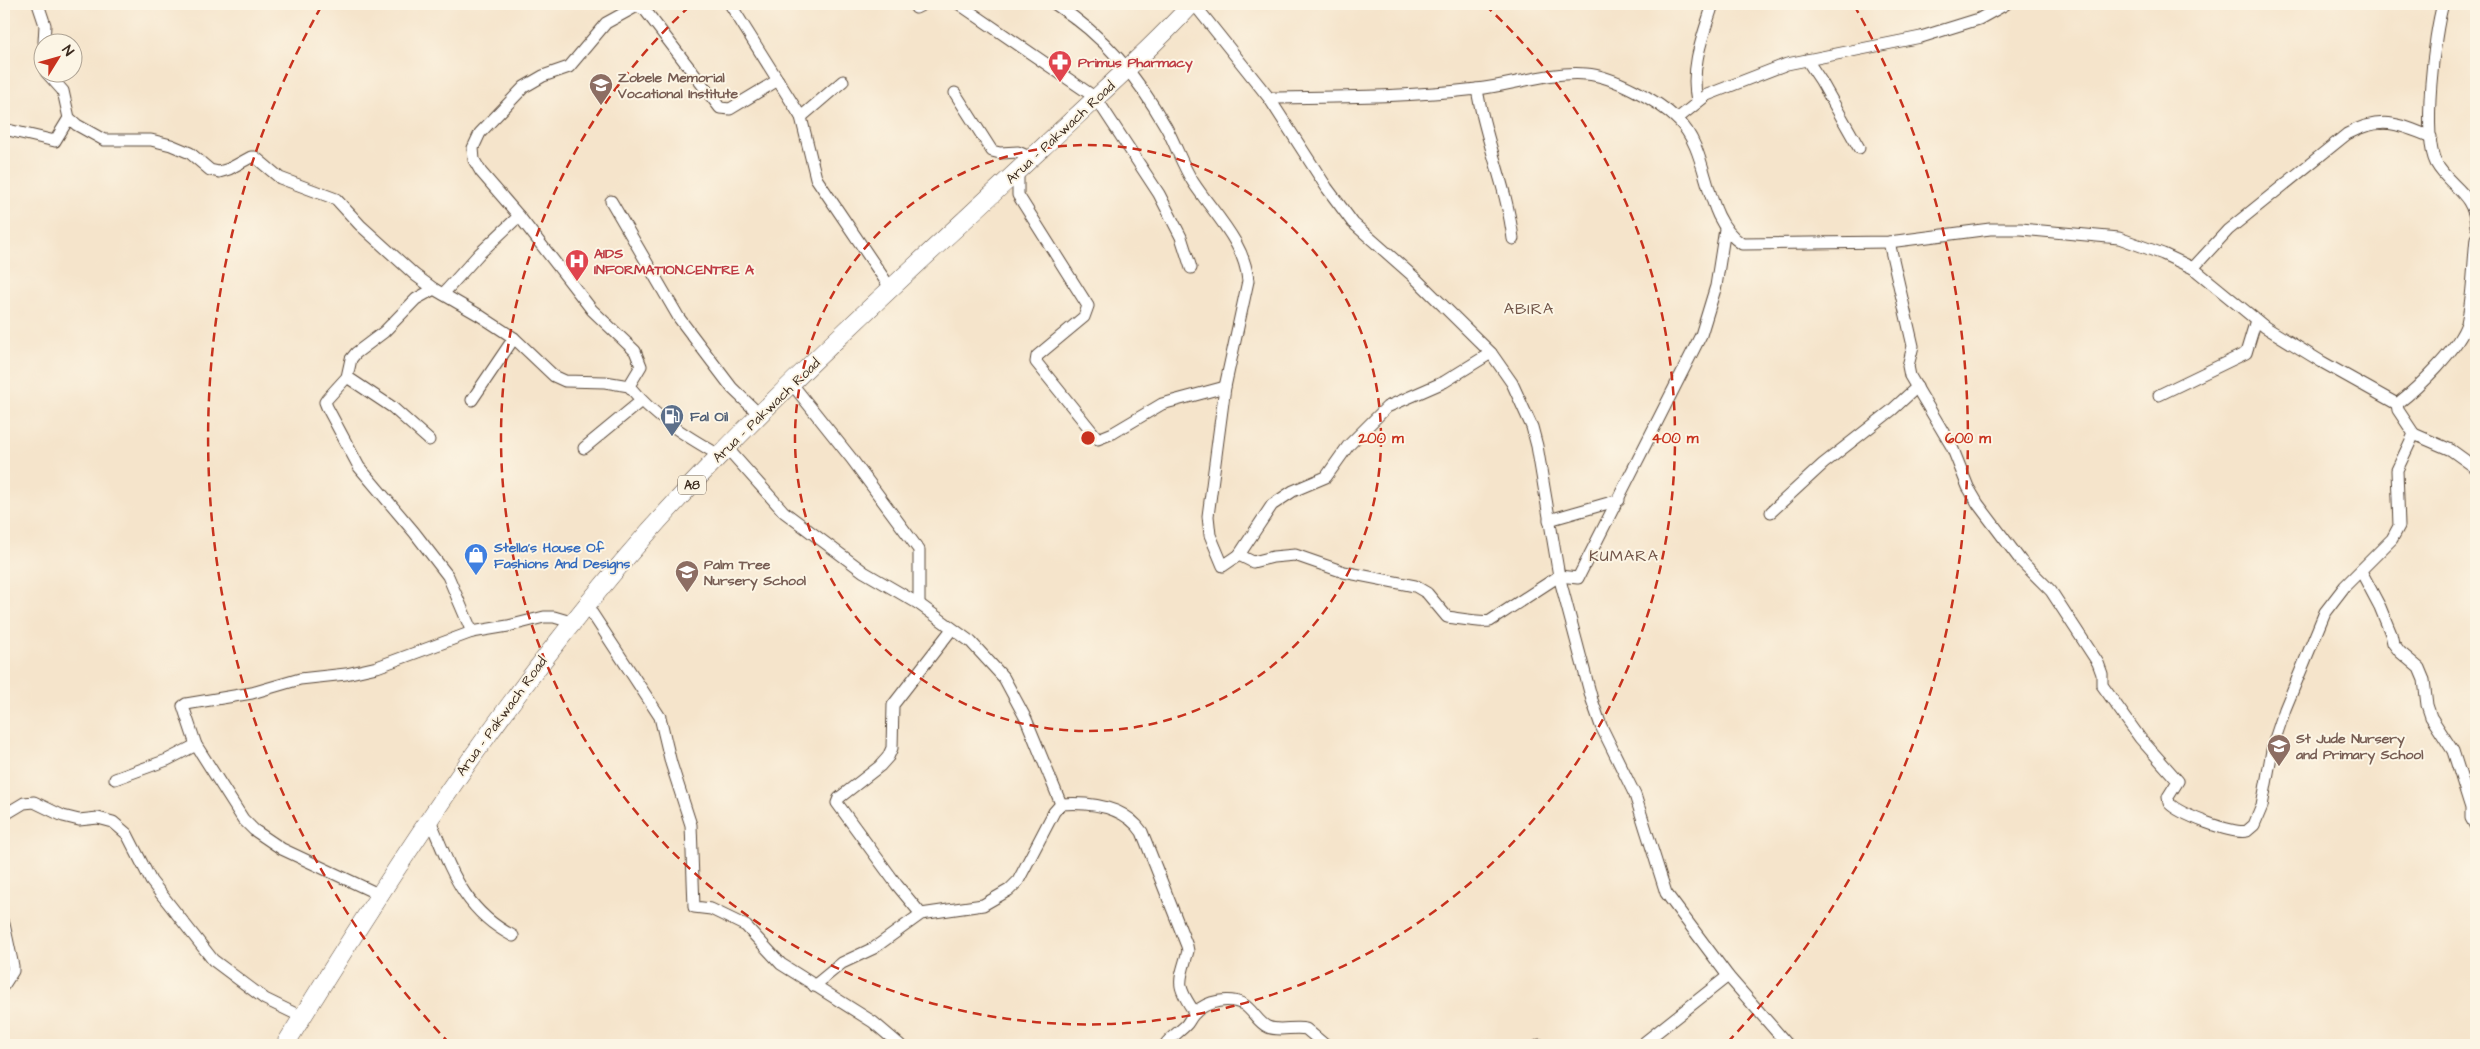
<svg xmlns="http://www.w3.org/2000/svg" width="2480" height="1049" font-family="'Architects Daughter',sans-serif">
<style>
.lines{fill:none;stroke-linecap:round;stroke-linejoin:round}
.street-casing{stroke:#574638;stroke-width:13}
.primary-casing{stroke:#574638;stroke-width:19}
.street{stroke:#fff;stroke-width:11}
.primary{stroke:#fff;stroke-width:18}
.ring{fill:none;stroke:#c8321e;stroke-width:2.5;stroke-dasharray:9 6}
.labels{text-anchor:middle;stroke-width:4;stroke-linejoin:round;paint-order:stroke}
.shield{fill:#fcf5e5;stroke:#75675a;stroke-width:1}
.shield-label{font-size:12px;font-weight:bold;fill:#3b2a1e}
.health-label{font-size:14px;font-weight:bold;fill:#be3a42;stroke:#fcf5e5;text-anchor:start}
.education-label{font-size:14px;font-weight:bold;fill:#785e54;stroke:#fcf5e5;text-anchor:start}
.street-label{font-size:14px;fill:#3b2a1e;stroke:#fcf5e5}
.service-label{font-size:14px;font-weight:bold;fill:#4e5e75;stroke:#fcf5e5;text-anchor:start}
.shop-label{font-size:14px;font-weight:bold;fill:#366cbe;stroke:#fcf5e5;text-anchor:start}
.quarter-label{font-size:16px;letter-spacing:1px;fill:#715548;stroke:#fcf5e5}
.centre{fill:#c8321e;stroke:#fcf5e5;stroke-width:2.5}
.ring-label{font-size:15px;text-anchor:middle;font-weight:bold;fill:#c8321e;stroke:#fcf5e5;stroke-width:4;stroke-linejoin:round;paint-order:stroke}
</style>
<rect width="100%" height="100%" fill="#fcf5e5"/>
<filter id="ink" filterUnits="userSpaceOnUse"><feTurbulence type="fractalNoise" baseFrequency=".02" numOctaves="2"/><feDisplacementMap in="SourceGraphic" scale="10" xChannelSelector="R" yChannelSelector="G"/><feConvolveMatrix kernelMatrix="1 2 1 2 8 2 1 2 1" color-interpolation-filters="sRGB"/></filter>
<filter id="wash" filterUnits="userSpaceOnUse"><feTurbulence type="fractalNoise" baseFrequency=".0096" numOctaves="4" result="noise"/><feDisplacementMap in="SourceGraphic" scale="20" xChannelSelector="R" yChannelSelector="G"/><feGaussianBlur stdDeviation="1.12" result="paint"/><feColorMatrix in="noise" values="0 0 0 0 0 0 0 0 0 0 0 0 0 0 0 0 0 1.4 0 .05"/><feComposite in="paint" operator="in"/></filter>
<g filter="url(#wash)">
<rect width="100%" height="100%" fill="#f5e4cb"/>
</g>
<g filter="url(#ink)">
<g class="lines">
<g class="street-casing">
<g id="street">
<path d="M38,4L45,25L44,42"/>
<path d="M730,4L801,117L816,178L891,289"/>
<path d="M959,4L1096,98L1159,194L1181,237L1191,268"/>
<path d="M1055,4C1106,37 1136,75 1166,127C1176,145 1182,165 1193,182C1213,213 1245,242 1248,281L1225,387L1208,516L1210,535L1223,566L1239,555L1272,505L1293,491L1326,477L1348,446L1387,407L1444,382L1491,353"/>
<path d="M1194,4L1269,98L1327,188L1353,223L1414,277L1491,353L1512,383L1532,427L1537,446L1559,576L1592,700L1601,726L1635,795L1666,893L1728,976L1788,1045"/>
<path d="M2443,4C2434,34 2422,136 2436,163C2450,188 2474,192 2476,226"/>
<path d="M916,8L924,4"/>
<path d="M1807,60L1821,81L1859,148"/>
<path d="M46,72L63,91L69,118L77,125L104,140H151L171,145L190,153L210,170L219,172L229,169L251,157H255L280,178L336,199L360,225L415,275L434,289L479,315L514,338L554,376L565,381L605,382L629,386"/>
<path d="M1477,89C1485,140 1507,187 1513,239"/>
<path d="M955,93L992,151L1000,153L1018,152L1032,158"/>
<path d="M1269,98C1339,97 1408,97 1477,89C1513,85 1550,71 1586,74C1613,76 1657,100 1677,119C1712,152 1701,217 1742,244L1889,242L1990,229H2021L2119,238L2163,254L2193,268L2265,327L2322,362L2397,404C2418,388 2460,347 2467,323C2473,296 2473,266 2476,238"/>
<path d="M1697,101C1690,67 1703,36 1713,4"/>
<path d="M801,117L843,81"/>
<path d="M1677,119L1707,95L1787,64L1921,37L1979,19L2006,4"/>
<path d="M4,129L55,141L69,118"/>
<path d="M1018,171V195L1088,306L1084,317L1037,356L1036,362L1098,439L1113,433L1162,404L1225,387"/>
<path d="M611,201L679,318L732,388L760,415"/>
<path d="M519,216L481,172L474,160L473,148L480,133L524,87L543,76L569,67L606,23L637,6L645,10L720,108L730,109L778,80"/>
<path d="M1889,242L1913,346L1908,366L1910,376L1952,447L1968,487L1978,504L2021,561L2051,591L2098,663L2102,674V685L2140,738L2178,781L2168,797L2169,803C2179,814 2234,835 2247,831L2254,825L2262,806L2273,745L2285,709L2325,612L2345,586L2392,539L2399,526L2397,470L2414,434L2398,410L2397,404"/>
<path d="M2193,268L2228,230L2347,134C2380,116 2398,123 2431,137"/>
<path d="M434,289L416,299L384,332L356,353L351,359L347,377L327,399L325,402L327,407L359,467L414,532L448,576L472,632L508,626L544,617H554L571,622"/>
<path d="M443,294L479,254L519,216L592,310L635,351L641,366L629,386C654,417 686,436 719,455"/>
<path d="M347,377L392,407L429,440"/>
<path d="M792,384L851,458L919,550V604"/>
<path d="M2159,395L2246,353L2256,320"/>
<path d="M472,400L514,338"/>
<path d="M2414,434L2451,450L2476,468"/>
<path d="M584,448L641,401"/>
<path d="M727,448L784,512L864,572L919,604L971,642L1004,678L1026,719L1061,804"/>
<path d="M1771,512L1823,464L1892,410L1917,387"/>
<path d="M1549,520L1619,500"/>
<path d="M1239,555L1253,562L1273,557L1295,555L1344,572L1415,586L1427,593L1447,617C1456,618 1482,623 1490,621L1559,576L1578,578L1701,335L1716,286L1725,229"/>
<path d="M2361,571L2380,607L2391,634L2393,643L2400,652L2419,668L2424,680L2427,705L2431,717L2453,751L2471,808V818L2476,827"/>
<path d="M586,604L660,717L671,763L691,825L694,907L711,909L746,926L781,964L873,1022L900,1045"/>
<path d="M115,779L167,760L196,745"/>
<path d="M4,815L24,803L34,802L63,816L79,820L98,818L113,822L127,834L151,881L213,960L265,999L302,1017"/>
<path d="M430,820C451,869 463,910 513,936"/>
<path d="M378,894L282,849L254,830L243,819L196,745L183,706L186,704L252,693L300,679L346,674L377,667L472,632"/>
<path d="M921,914L897,885L837,803L839,798L880,766L888,757L892,748L893,705L952,629"/>
<path d="M4,985L13,971V966L4,924"/>
<path d="M814,986L842,963L874,948L921,914L983,905L1009,890L1018,881L1054,812L1061,804C1091,802 1124,806 1142,832L1187,946L1188,951C1179,983 1175,984 1195,1013"/>
<path d="M1165,1045C1171,1036 1180,1032 1187,1024C1190,1020 1192,1015 1196,1012C1207,1001 1229,997 1243,1004C1253,1010 1258,1023 1268,1027C1279,1032 1294,1026 1306,1029L1325,1045"/>
<path d="M1539,1045H1541"/>
<path d="M1641,1045L1728,976"/>
</g>
</g>
<g class="primary-casing">
<path id="primary" d="M285,1045C413,837 546,633 718,457C821,350 933,250 1041,149C1092,101 1145,55 1192,4"/>
</g>
<use href="#street" class="street"/>
<use href="#primary" class="primary"/>
</g>
</g>
<g class="ring">
<circle cx="1088" cy="438" r="293"/>
<path d="M1485 5A587 587 0 1 1 691 5"/>
<path d="M450 1044A880 880 0 0 1 322 5M1854 5A880 880 0 0 1 1726 1044"/>
</g>
<defs>
<g id="pharmacy-pin" transform="scale(1.25)"><path d="M0 17L-7.5 6A9.5 9.5 0 1 1 7.5 6Z" fill="#e0444e" stroke="#fcf5e5"/><path d="M-2-6h4v4h4v4h-4v4h-4v-4h-4v-4h4Z" fill="#fff"/></g>
<g id="school-pin" transform="scale(1.25)"><path d="M0 17L-7.5 6A9.5 9.5 0 1 1 7.5 6Z" fill="#8d6e63" stroke="#fcf5e5"/><path d="M0-5L7-2L0 1L-7-2ZM-4 1L0 2.5L4 1V4Q0 6-4 4Z" fill="#fff"/></g>
<g id="hospital-pin" transform="scale(1.25)"><path d="M0 17L-7.5 6A9.5 9.5 0 1 1 7.5 6Z" fill="#e0444e" stroke="#fcf5e5"/><path d="M-5-5h3v3.5h4V-5h3V5h-3V1.5h-4V5h-3Z" fill="#fff"/></g>
<g id="fuel-pin" transform="scale(1.25)"><path d="M0 17L-7.5 6A9.5 9.5 0 1 1 7.5 6Z" fill="#5c6f8a" stroke="#fcf5e5"/><path d="M-5.5-6h7V0h2V4h1.3V-2.5L3-4.5l.8-.8L6-3V5H2.5V1h-1V6h-7ZM-4.2-4.7v3.2H.2V-4.7Z" fill="#fff"/></g>
<g id="shop-pin" transform="scale(1.25)"><path d="M0 17L-7.5 6A9.5 9.5 0 1 1 7.5 6Z" fill="#3f7fe0" stroke="#fcf5e5"/><path d="M-5-2.5h2.3a2.7 3.5 0 0 1 5.4 0H5L5.5 6h-11ZM-1.5-2.5h3a1.5 2.3 0 0 0-3 0Z" fill="#fff"/></g>
</defs>
<g fill-rule="evenodd">
<use href="#pharmacy-pin" x="1060" y="62"/>
<use href="#school-pin" x="601" y="85"/>
<use href="#hospital-pin" x="577" y="261"/>
<use href="#fuel-pin" x="672" y="416"/>
<use href="#shop-pin" x="476" y="555"/>
<use href="#school-pin" x="687" y="572"/>
<use href="#school-pin" x="2279" y="746"/>
</g>
<g class="labels">
<rect class="shield" x="678" y="475.5" width="28" height="19" rx="4"/>
<g class="shield-label">
<text x="692" y="489">A8</text>
</g>
<g class="health-label">
<text x="1078" y="67">Primus Pharmacy</text>
<text x="594" y="258">AIDS<tspan x="594" dy="16">INFORMATION.CENTRE A</tspan></text>
</g>
<g class="education-label">
<text x="618" y="82">Zobele Memorial<tspan x="618" dy="16">Vocational Institute</tspan></text>
<text x="704" y="569">Palm Tree<tspan x="704" dy="16">Nursery School</tspan></text>
<text x="2296" y="743">St Jude Nursery<tspan x="2296" dy="16">and Primary School</tspan></text>
</g>
<g class="street-label">
<text transform="translate(1060 132) rotate(-43)" y="5">Arua - Pakwach Road</text>
<text transform="translate(766 410) rotate(-44)" y="5">Arua - Pakwach Road</text>
<text transform="translate(501 716) rotate(-54)" y="5">Arua - Pakwach Road</text>
</g>
<g class="service-label">
<text x="690" y="421">Fal Oil</text>
</g>
<g class="shop-label">
<text x="494" y="552">Stella's House Of<tspan x="494" dy="16">Fashions And Designs</tspan></text>
</g>
<g class="quarter-label">
<text x="1529" y="314">ABIRA</text>
<text x="1624" y="561">KUMARA</text>
</g>
</g>
<circle cx="1088" cy="438" r="8" class="centre"/>
<g class="ring-label">
<text x="1381" y="443">200 m</text>
<text x="1675" y="443">400 m</text>
<text x="1968" y="443">600 m</text>
</g>
<rect width="2480" height="1049" fill="none" stroke="#fcf5e5" stroke-width="20"/>
<g transform="translate(58 58) rotate(53)"><circle r="24" fill="#fcf5e5" stroke="#afa495"/>
<path d="M0-4L9 19L0 12L-9 19Z" fill="#c8321e"/>
<text y="-8" font-size="14" font-weight="bold" text-anchor="middle" fill="#3b2a1e">N</text>
</g>
</svg>
